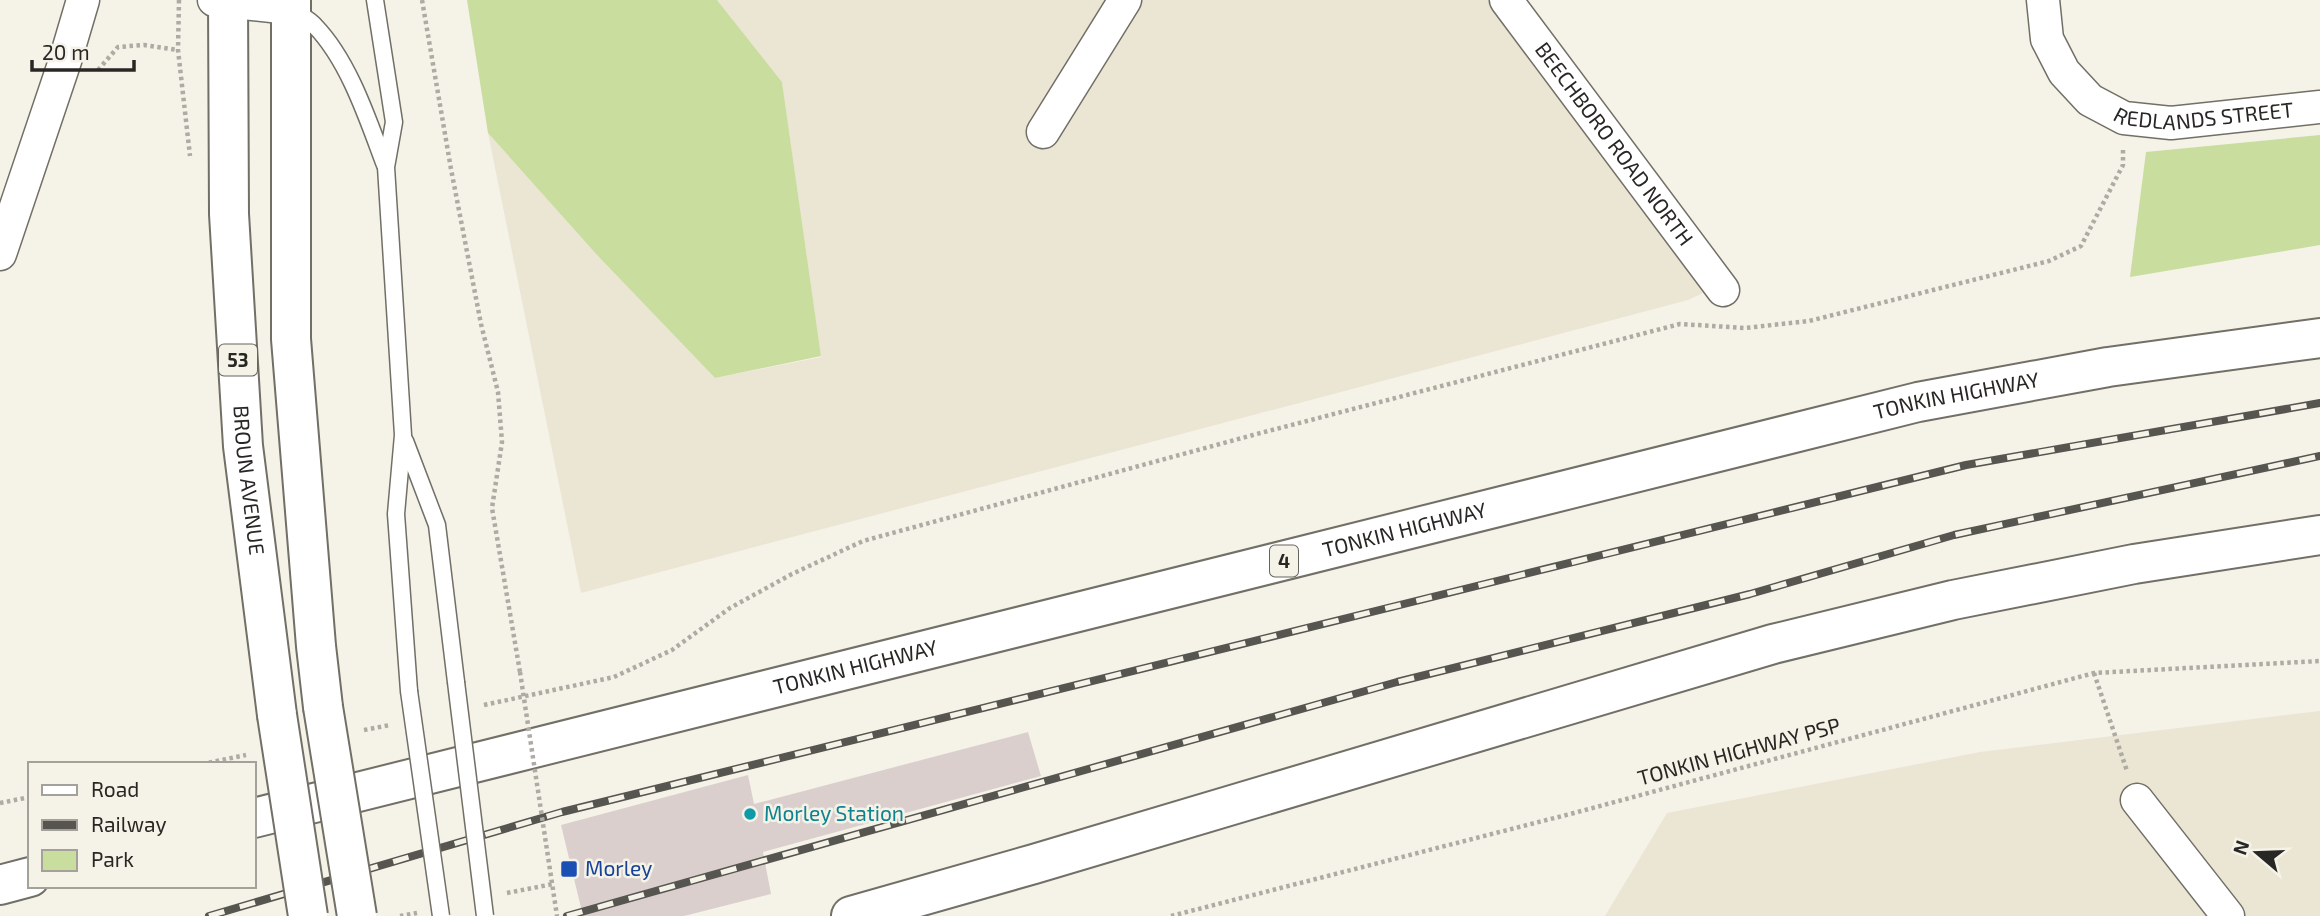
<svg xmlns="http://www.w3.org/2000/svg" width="2320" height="916" font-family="'Exo 2',sans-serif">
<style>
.built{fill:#ebe5d4}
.green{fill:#c9dd9e}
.building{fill:#dbcfce}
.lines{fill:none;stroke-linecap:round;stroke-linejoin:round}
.lane-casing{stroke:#716f66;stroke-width:19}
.street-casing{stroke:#716f66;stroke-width:35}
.primary-casing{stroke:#716f66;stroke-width:42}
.highway-casing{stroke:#716f66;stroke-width:42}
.path{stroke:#aeaba4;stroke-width:4.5;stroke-dasharray:3.5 3.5;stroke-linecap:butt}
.lane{stroke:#fff;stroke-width:16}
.street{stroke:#fff;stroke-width:32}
.primary{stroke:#fff;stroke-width:38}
.highway{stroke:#fff;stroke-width:38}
.rail-casing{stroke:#565550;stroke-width:8}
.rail{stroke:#f5f2e8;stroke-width:5;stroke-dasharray:16;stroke-linecap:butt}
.lane-bridge-casing{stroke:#716f66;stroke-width:19;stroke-linecap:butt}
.primary-bridge-casing{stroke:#716f66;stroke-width:42;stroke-linecap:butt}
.path-bridge{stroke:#aeaba4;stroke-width:4.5;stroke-dasharray:3.5 3.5;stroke-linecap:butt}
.lane-bridge{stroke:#fff;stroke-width:16}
.primary-bridge{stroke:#fff;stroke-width:38}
.culture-dot{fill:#0f9aa8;stroke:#f5f2e8;stroke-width:2.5}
.transit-dot{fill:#1a4fb4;stroke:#f5f2e8;stroke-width:2.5}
.labels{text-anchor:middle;stroke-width:5;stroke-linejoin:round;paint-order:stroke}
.shield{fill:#f5f2e8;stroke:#66645f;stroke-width:2}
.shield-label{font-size:19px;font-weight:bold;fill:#282724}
.street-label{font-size:21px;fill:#282724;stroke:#f5f2e8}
.culture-label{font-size:21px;fill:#0d838f;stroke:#f5f2e8;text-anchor:start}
.transit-label{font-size:21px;fill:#164399;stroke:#f5f2e8;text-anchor:start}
</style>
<rect width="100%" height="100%" fill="#f5f2e8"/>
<g class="built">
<path d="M717,0H1495L1703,293L1688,300L581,593L488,133L597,255L715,378L821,357L782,82Z"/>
<path d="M2320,711V916H1605L1667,813L1980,752Z"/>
</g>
<g class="green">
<path d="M467,0H717L782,82L821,356L715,378L597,255L488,133Z"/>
<path d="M2320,135V245L2130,277L2146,152Z"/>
</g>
<path class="building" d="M1028,732L1041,776L763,852L771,894L684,916H583L561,825L748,775L754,804Z"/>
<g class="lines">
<g class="lane-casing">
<g id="lane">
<path d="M375,0L394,122L386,167L403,435L396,514L409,691"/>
<path d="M293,10C300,15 309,19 315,26C349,61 368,120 385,165"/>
<path d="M405,441L437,525L456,682"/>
</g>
</g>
<g class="street-casing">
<g id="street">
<path d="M214,0L290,8"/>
<path id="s1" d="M1506,0L1723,290"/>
<path id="s2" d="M2043,0L2047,39L2064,72L2090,100L2124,118L2171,123L2320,107"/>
<path d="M1043,132L1125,0"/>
<path d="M0,254L65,61L83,0"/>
<path d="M2137,800L2228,916"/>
</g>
</g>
<g class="primary-casing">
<g id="primary">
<path id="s3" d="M228,0L229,214L243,446L277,715"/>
<path d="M291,0V339L316,646L323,707"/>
</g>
</g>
<g class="highway-casing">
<g id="highway">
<path id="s4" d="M254,818L1918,402L2108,367L2320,338"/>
<path d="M0,885L30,877"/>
<path d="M851,916L1034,864L1773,644L1953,600L2134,564L2320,535"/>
</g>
</g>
<g class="path">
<path d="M179,0L178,50L190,156"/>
<path d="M422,0L451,169L481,324L498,392L502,442L492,508L520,672"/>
<path d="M98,70L118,47L144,45L178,50"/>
<path d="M2094,673L2127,771"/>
<path d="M484,705L614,677L672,650L730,608L792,574L863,541L1253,435L1680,324L1745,328L1809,321L2049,261L2081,246L2123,165V148"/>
<path d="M364,730L390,725"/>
<path d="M202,764L246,755"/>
<path d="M0,803L30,797"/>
<path d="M507,893L553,884"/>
<path d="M400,916L417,913"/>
<path d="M1171,916L1574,813L2094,673L2320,661"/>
</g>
<use href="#lane" class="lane"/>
<use href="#street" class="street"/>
<use href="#primary" class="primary"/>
<use href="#highway" class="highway"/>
<g class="rail-casing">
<g id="rail">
<path d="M209,916L562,812L1966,465L2320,403"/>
<path d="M567,916L1397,682L1750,594L1954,535L2320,456"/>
</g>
</g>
<use href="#rail" class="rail"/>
<g class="lane-bridge-casing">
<g id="lane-bridge">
<path d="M456,682L485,916"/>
<path d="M409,691L441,916"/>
</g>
</g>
<g class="primary-bridge-casing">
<g id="primary-bridge">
<path d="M323,707L357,916"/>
<path d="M277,715L308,916"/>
</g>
</g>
<path class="path-bridge" d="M520,672L557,916"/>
<use href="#lane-bridge" class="lane-bridge"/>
<use href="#primary-bridge" class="primary-bridge"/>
</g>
<circle class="culture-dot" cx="750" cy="814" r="7"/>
<rect class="transit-dot" x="560" y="860" width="18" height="18" rx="3.5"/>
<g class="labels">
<g class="shield">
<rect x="219" y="344.5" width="38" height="31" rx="5"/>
<rect x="1270" y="545.5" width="28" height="31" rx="5"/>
</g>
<g class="shield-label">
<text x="238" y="367">53</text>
<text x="1284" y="568">4</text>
</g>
<g class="street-label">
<text dy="7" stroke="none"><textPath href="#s2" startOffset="233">REDLANDS STREET</textPath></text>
<text dy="7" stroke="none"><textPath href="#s1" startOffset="180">BEECHBORO ROAD NORTH</textPath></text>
<text dy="7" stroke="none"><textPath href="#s4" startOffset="1754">TONKIN HIGHWAY</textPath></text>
<text dy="7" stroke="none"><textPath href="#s3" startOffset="481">BROUN AVENUE</textPath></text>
<text dy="7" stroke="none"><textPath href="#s4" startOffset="1186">TONKIN HIGHWAY</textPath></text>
<text dy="7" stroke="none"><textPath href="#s4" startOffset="620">TONKIN HIGHWAY</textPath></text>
<text transform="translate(1739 752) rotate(-15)" y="7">TONKIN HIGHWAY PSP</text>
</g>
<g class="culture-label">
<text x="764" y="821">Morley Station</text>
</g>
<g class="transit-label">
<text x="585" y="876">Morley</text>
</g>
</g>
<rect x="28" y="762" width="228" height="126" fill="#f5f2e8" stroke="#a3a19a" stroke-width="2"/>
<rect x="42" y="785" width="35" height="10" fill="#ffffff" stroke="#a3a19a" stroke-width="2"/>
<text x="91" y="797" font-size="21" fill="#282724">Road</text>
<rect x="42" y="820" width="35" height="10" fill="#565550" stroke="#a3a19a" stroke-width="2"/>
<text x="91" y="832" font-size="21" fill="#282724">Railway</text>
<rect x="42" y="850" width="35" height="21" fill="#c9dd9e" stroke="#a3a19a" stroke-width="2"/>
<text x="91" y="867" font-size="21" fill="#282724">Park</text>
<g transform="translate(2257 853) rotate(289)" stroke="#f5f2e8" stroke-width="5" paint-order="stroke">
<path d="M0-5L12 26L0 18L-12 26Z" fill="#282724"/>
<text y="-10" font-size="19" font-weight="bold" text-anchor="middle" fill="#282724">N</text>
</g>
<path d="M32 60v10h102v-10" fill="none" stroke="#282724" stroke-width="3.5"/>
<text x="42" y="60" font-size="21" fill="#282724" stroke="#f5f2e8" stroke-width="5" paint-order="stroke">20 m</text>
</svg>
